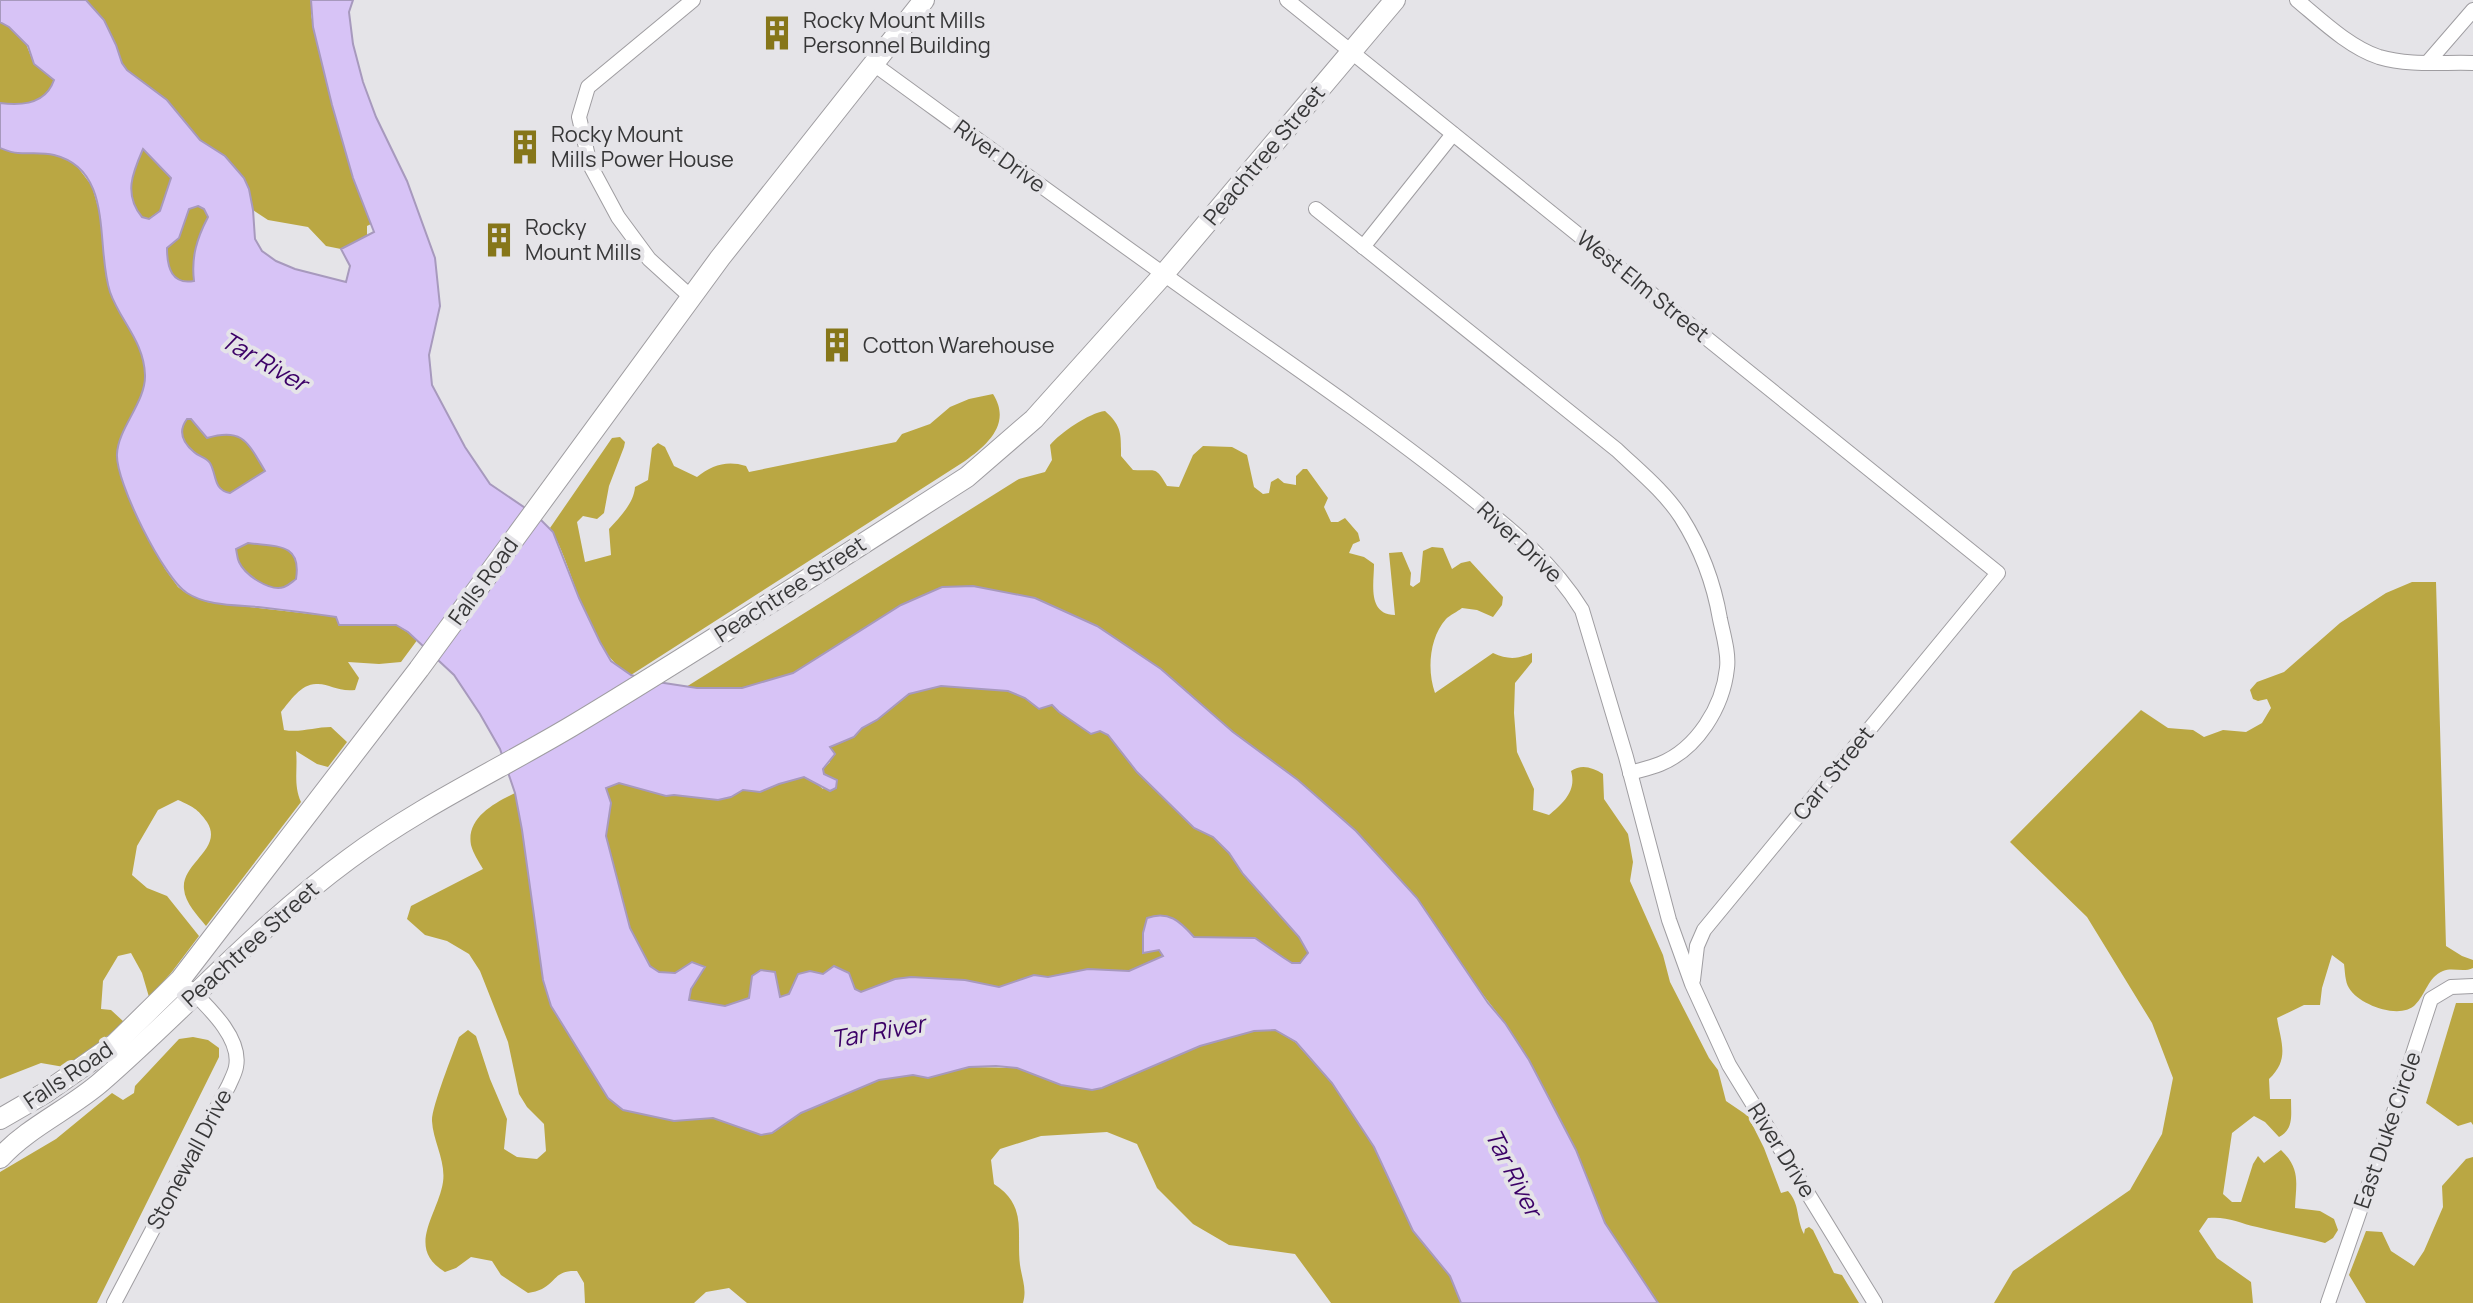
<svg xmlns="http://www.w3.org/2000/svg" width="2473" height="1303" font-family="Manrope,sans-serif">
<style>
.forest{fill:#baa743}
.water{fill:#d7c3f6;stroke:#a799bd;stroke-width:2;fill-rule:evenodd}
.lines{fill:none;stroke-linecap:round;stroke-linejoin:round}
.minor-casing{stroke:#9f9da1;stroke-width:16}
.secondary-casing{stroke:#9f9da1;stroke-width:22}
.minor{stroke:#fff;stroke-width:14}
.secondary{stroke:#fff;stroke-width:20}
.labels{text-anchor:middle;stroke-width:8;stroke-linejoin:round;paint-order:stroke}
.poi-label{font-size:22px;fill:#373738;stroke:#e5e4e8;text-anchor:start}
.street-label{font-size:22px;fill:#373738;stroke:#e5e4e8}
.water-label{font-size:24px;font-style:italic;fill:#3c0167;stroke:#e5e4e8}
</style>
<rect width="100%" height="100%" fill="#e5e4e8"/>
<g class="forest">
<path d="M86,0H311V15L332,105L353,178L371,224L367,226V236L341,249L326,246L308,227L268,220L253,210L249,189L244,178L225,156L200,140L167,100L127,70L122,63L104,20Z"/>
<path d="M0,22L9,27L26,44L34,64L55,80C46,104 23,106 0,103Z"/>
<path d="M0,148L18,153L52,154L63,158L76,165L92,186L99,211L111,295L140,348L145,366L144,391L118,447L134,510L165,569L178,587L186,593L207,602L337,617L340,625H396L418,639L401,662L379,664L348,662L359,678L355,690C337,692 329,683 316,684C301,684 290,701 281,712L284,730C300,733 315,727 331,727L347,742L328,767L317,764L296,751C298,769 293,784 301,802L206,926C198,916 185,903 184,889C181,863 224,849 207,822C198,809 192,806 178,800L158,810L137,846L132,875L147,888L167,896L199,936L171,973L149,997L142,973L131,953L118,956L103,981L101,1009L111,1010L124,1022L98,1044L64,1067L41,1063L0,1079Z"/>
<path d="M143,148L171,178L160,211L148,219C117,209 135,169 143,148Z"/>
<path d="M198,206L204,209L208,217C197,238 191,258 194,281C172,284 167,268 167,248L179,238L189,209Z"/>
<path d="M993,394C1012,424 987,445 965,461L631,675C585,650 576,570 550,528L612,438L620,437L625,442L624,447L609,486L604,513L597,519L583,516L577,522L585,562L611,555L609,529C620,517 634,503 635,487L648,480L652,448L658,443L665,447L674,466L697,477C712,465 727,460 746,466L749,472L896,442L902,434L930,424L950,407L969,399Z"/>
<path d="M1105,411C1122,426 1121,434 1121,456L1133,470C1155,472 1155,464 1167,486L1179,487L1193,455L1203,446L1232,447L1247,455L1254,487L1263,494L1269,493L1271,482L1278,478L1284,483L1296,485V476L1303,469H1307L1328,498L1324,507L1331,522H1338L1345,518L1358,533L1360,541L1353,544L1349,553L1364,557L1374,564C1374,584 1367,614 1395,615L1389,553L1402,552L1411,573L1410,585L1413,587L1420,582L1423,551L1432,547L1443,548L1452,569L1461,563L1470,561L1503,597L1502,605L1493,617L1477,610L1462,608C1457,612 1450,615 1446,619C1429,638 1427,671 1435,693L1493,653C1508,660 1518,659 1532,653V662L1515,683L1514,713L1517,752L1534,789L1533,810L1549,815C1563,803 1577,791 1571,771C1581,764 1592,767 1603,774L1604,799L1628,834L1633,862L1630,881L1663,955L1670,982L1709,1058L1718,1070L1726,1101L1748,1116L1764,1148L1781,1193L1788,1191C1800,1204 1796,1219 1804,1234L1805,1229L1809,1227L1813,1230L1834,1273L1842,1275L1859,1303H1658L1605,1223L1576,1150L1529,1060L1505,1023L1356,831L1298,780L1233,732L1161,669L1097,626L901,605L793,674L742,688L686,687L1019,479L1045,472L1052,460L1050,445C1060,433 1089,413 1105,411Z"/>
<path d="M187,419H191L207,438C244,427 248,443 265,471L230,493C213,489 217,475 210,463C206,457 199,457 194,452C182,442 178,431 187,419Z"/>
<path d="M248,543C275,546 302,542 296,579C292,582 289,585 284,587C270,592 245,575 239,562C237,558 237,553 236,549Z"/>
<path d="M2412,582H2436L2446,946L2462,956L2473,960V968C2463,973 2453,967 2443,971C2428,977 2426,994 2415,1005C2400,1020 2359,1005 2349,988C2345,982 2345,971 2344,964L2332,955L2322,988L2320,1005H2304L2277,1018C2281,1043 2290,1059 2269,1079L2270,1099H2291C2291,1115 2294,1129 2279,1137L2265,1122L2254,1116L2232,1133L2223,1194L2232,1202H2241L2253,1164L2258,1156L2264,1163L2281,1150C2301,1169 2296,1183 2295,1208L2320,1211L2334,1219L2338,1230L2333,1238L2325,1243C2303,1237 2280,1233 2257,1227C2239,1223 2227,1216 2208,1218L2199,1231L2217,1258L2251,1282L2253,1303H1994L2013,1271L2130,1190L2162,1134L2173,1078L2152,1023L2087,917L2010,842L2141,710L2168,728L2193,730L2204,737L2223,730L2246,732L2262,723L2271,708L2267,699L2258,701L2253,699L2250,690L2257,682L2284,672L2340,623L2386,593Z"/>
<path d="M940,686L1008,691L1025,698L1039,709L1052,705L1059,712L1108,735L1137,772L1194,828L1213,837L1229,853L1243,874L1299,937L1308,953L1300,963H1292L1284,958L1255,938L1193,937L1185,927L1143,953L1159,950L1163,956L1129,971L1088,969L1048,977L1034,976L999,987L965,980L895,979L861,992L823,974L810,971L789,994L780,997L752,976L749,998L725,1006L688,1000L691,989L704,967L692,962L675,973L659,972L650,966L630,928L606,835L611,803L606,787L619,783L666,796L674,795L718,800L731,797L743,790L760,792L779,784L804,777L811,779L823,789L830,777L824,773L823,769L830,762L829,747L854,737L862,728L877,720L909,694Z"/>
<path d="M515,793L522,830L674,1121L713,1118L761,1135L773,1133L801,1113L879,1080L913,1075L928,1078L969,1067L1017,1068L1061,1085L1092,1090L1102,1088L1200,1046L1254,1031L1275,1030L1295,1042L1332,1083L1374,1147L1413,1231L1450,1276L1461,1303H1331L1295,1254L1229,1245L1193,1224L1157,1188L1137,1144L1107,1132L1041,1136L1000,1149L991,1160L994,1184C1028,1206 1016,1232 1020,1265C1022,1279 1027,1289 1023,1303H747L729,1288L706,1292L694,1303H585L584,1283L577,1271C555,1270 557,1281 542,1289C538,1291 533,1292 528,1293L501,1275L492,1261L471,1257L456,1268L445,1272C405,1248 438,1215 443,1182C446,1161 433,1141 432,1121C431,1109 453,1053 459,1037L468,1030L476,1036L490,1079L507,1119L504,1149L517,1157L537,1159L546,1151L544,1124L527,1107L519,1094L508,1042L480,971L469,954L447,941L425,935L407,919L411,906L483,869C479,862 473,853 471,845C466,818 494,803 515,793Z"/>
<path d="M2456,1003H2473V1125L2471,1122L2458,1126L2426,1103Z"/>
<path d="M193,1037L208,1040L219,1048V1057L97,1303H0V1172L56,1139L112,1093L123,1100L134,1093L135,1086L179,1039Z"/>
<path d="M2473,1157V1303H2366L2349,1275L2366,1231L2382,1232L2391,1251L2414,1266L2424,1251L2443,1207L2442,1186L2466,1159Z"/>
</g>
<path class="water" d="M0,0H86L104,20L116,45L122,63L127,70L167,100L200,140L225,156L244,178L249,189L253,210L255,239L262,251L276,261L295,269L346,282L350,266L341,249L374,232L353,178L332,105L313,27L311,0H353L349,12L353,44L363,82L376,117L407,181L435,258L440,306L429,355L432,385L465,447L490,484L537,516L553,532L579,598L600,642L611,661L631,675L651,681L697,688H742L793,673L901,605L942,587L973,586L1035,598L1097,626L1161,669L1233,732L1298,780L1356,831L1417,898L1488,1003L1505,1023L1529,1060L1576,1150L1605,1223L1658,1303H1461L1450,1276L1413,1231L1374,1147L1332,1083L1296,1042L1275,1030L1254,1031L1200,1046L1102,1088L1092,1090L1061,1085L1017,1068L996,1066L969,1067L928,1078L913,1075L879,1080L801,1113L772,1133L761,1135L713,1118L674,1121L623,1110L608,1098L551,1006L543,980L522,830L515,793L500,749L480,714L454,675L408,632L396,625H339L336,617C310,613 284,610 258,607C234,605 207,606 187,593C164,579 115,481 117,454C118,428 146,402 145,375C144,341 120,321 110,292C95,247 115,170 54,155C42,152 30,154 18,153C12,153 5,150 0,148V103C22,106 46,104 54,80L34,64L28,46L9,27L0,22ZM143,149L171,178L160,211L149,219L142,217C123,194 133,172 143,149ZM198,206L204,209L208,217C197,238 191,257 194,281C172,285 167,268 167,248L179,238L189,209ZM187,419H191L207,438C243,427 248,443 265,471L230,493C213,490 217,475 210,463C206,457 199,457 194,452C182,442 178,431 187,419ZM248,543C275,547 302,542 296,579C292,582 289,585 284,587C270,592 245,575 239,562C237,558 237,553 236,549ZM941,686L1008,691L1025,698L1039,709L1052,705L1059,712L1091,734L1100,731L1108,735L1137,772L1194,828L1213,837L1229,853L1243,874L1299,937L1308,953L1300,963H1292L1284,958L1255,938L1194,937C1180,921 1168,910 1147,918L1143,933V953L1159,950L1163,956L1129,971L1088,969L1048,977L1034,975L999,987L965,980L911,977L895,979L861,992L855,989L849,973L834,966L823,974L810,971L798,974L789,994L780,997L775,972L761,970L752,976L749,998L725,1006L689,1000L691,989L705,967L692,962L675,973L659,972L650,966L630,928L606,836L611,803L606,788L619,783L666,796L674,795L718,800L731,797L743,790L760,792L779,784L804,777L830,791L836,788L837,780L824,774L823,769L835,754L830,747L854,737L862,728L877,720L909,694Z"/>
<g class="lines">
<g class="minor-casing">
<g id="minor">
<path d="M1287,0L1998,573L1704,930L1697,946L1693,980"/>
<path d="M2297,0C2321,20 2349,47 2379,57C2409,66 2443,62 2473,63"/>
<path d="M2428,62L2473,10"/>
<path d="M875,65C996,153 1116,241 1238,327C1314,380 1390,433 1463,491C1508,527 1552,561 1582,610L1626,757L1669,920L1692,984L1729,1065L1875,1303"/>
<path d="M1316,209L1617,450C1639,471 1664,491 1681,517C1700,547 1714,584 1720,619C1723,634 1729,653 1727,668C1723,707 1697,749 1660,764C1650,768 1640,770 1630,773"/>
<path d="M1363,247L1453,134"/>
<path d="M692,298L649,259L618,217L590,165L579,117L588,87L693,0"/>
<path d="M114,1303L229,1085C231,1080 235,1073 236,1067C242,1038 208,1007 189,988"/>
<path d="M2328,1303L2396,1106L2431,999L2451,987L2473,986"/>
</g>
</g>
<g class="secondary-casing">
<g id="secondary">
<path d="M0,1119L45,1093L115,1044L180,980L419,669L720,258L924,0"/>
<path d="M0,1158C28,1127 70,1109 101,1082C185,1009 259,925 349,859C419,807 498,770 572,726C705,646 836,561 967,477L1034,419L1163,275L1395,0"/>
</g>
</g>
<use href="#minor" class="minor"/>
<use href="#secondary" class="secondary"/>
</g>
<defs>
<g id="building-bare" transform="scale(2.76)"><path d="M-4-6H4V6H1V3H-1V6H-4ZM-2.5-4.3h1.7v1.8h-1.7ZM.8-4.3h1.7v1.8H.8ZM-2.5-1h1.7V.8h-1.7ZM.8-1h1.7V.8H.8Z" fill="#867619" stroke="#e5e4e8" stroke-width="2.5" paint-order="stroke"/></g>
</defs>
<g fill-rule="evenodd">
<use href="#building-bare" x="777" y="33"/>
<use href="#building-bare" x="525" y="147"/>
<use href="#building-bare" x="499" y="240"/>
<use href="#building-bare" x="837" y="345"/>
</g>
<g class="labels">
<g class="poi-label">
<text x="803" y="28">Rocky Mount Mills<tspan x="803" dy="25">Personnel Building</tspan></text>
<text x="551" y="142">Rocky Mount<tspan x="551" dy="25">Mills Power House</tspan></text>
<text x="525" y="235">Rocky<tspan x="525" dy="25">Mount Mills</tspan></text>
<text x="863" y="353">Cotton Warehouse</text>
</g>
<g class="street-label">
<text transform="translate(1264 155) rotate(-50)" y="8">Peachtree Street</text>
<text transform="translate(1000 156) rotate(36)" y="8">River Drive</text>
<text transform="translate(1643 286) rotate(39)" y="8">West Elm Street</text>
<text transform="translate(1520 542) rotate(43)" y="8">River Drive</text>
<text transform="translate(483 581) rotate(-54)" y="8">Falls Road</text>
<text transform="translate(790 589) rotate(-33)" y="8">Peachtree Street</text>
<text transform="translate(1833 773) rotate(-51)" y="8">Carr Street</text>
<text transform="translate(250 944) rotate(-42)" y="8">Peachtree Street</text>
<text transform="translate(68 1075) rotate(-34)" y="8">Falls Road</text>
<text transform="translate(2387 1130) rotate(-71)" y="8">East Duke Circle</text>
<text transform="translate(1782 1150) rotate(58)" y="8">River Drive</text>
<text transform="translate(189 1159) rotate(-62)" y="8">Stonewall Drive</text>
</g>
<g class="water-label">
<text transform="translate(264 362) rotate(30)" y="8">Tar River</text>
<text transform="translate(878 1032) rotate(-10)" y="8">Tar River</text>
<text transform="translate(1513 1173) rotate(63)" y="8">Tar River</text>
</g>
</g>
</svg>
